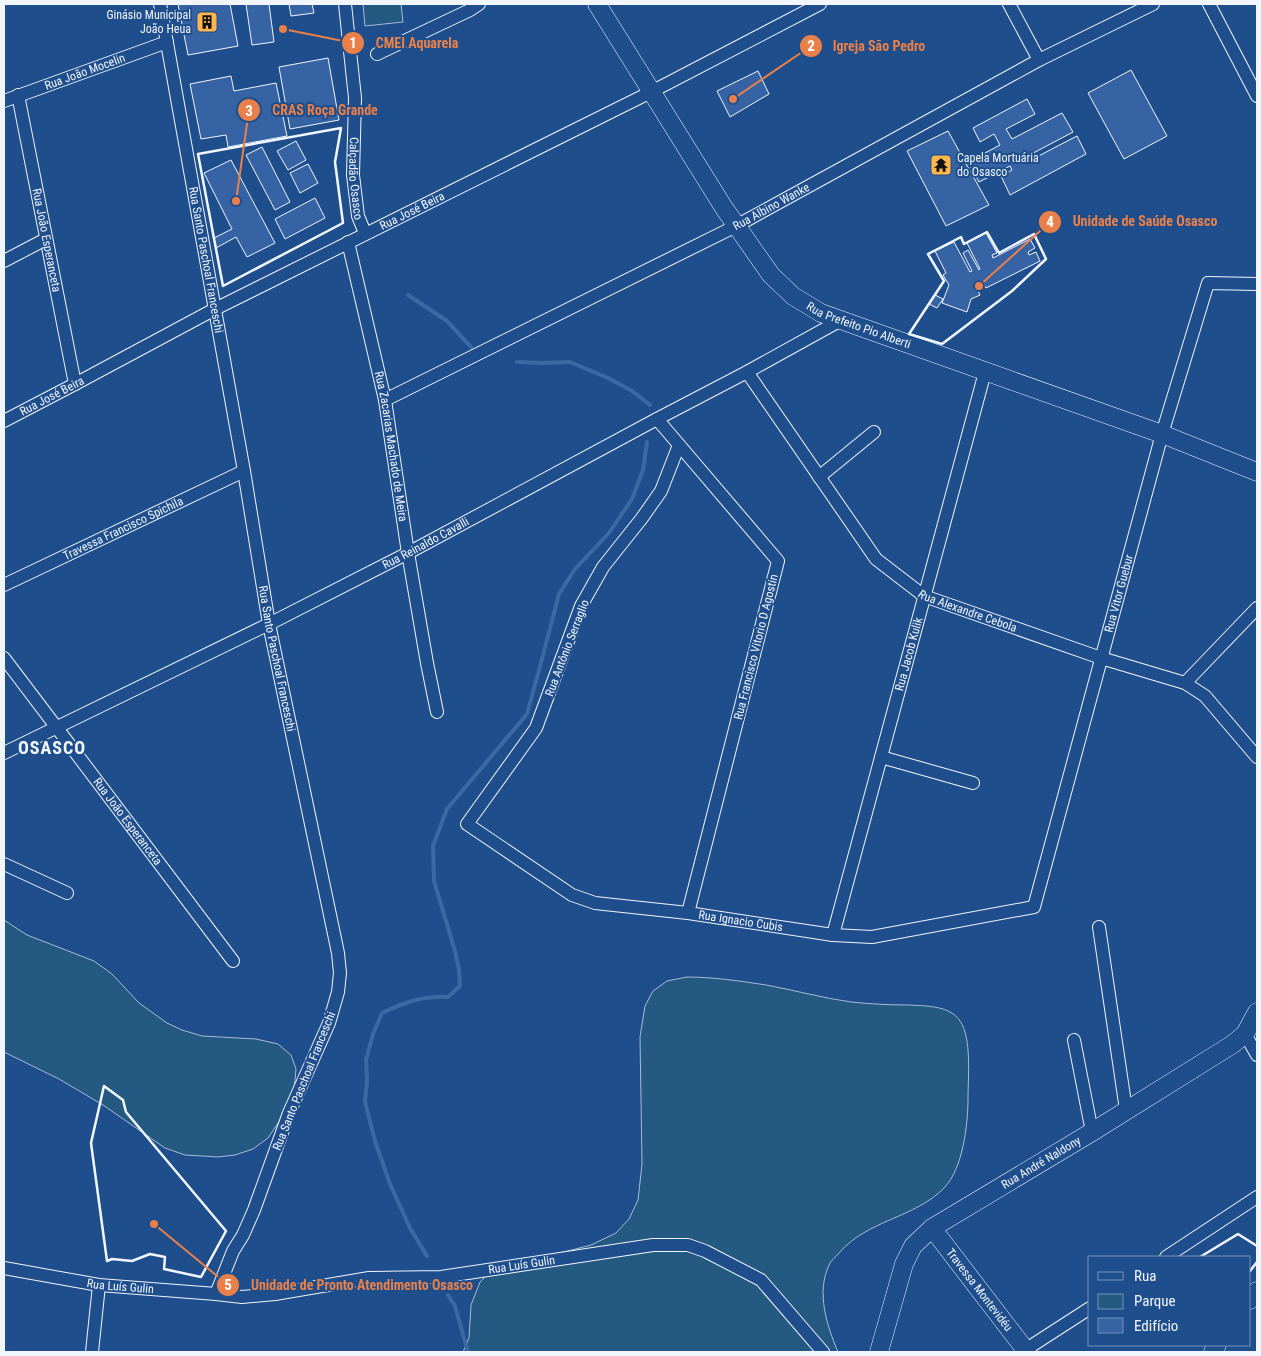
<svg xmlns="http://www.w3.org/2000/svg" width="1261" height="1356" font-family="'Roboto Condensed',sans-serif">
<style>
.green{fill:#245a82;stroke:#a8bbd7}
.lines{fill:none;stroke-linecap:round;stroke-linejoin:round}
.stream{stroke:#3b69a3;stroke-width:4}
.building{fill:#3563a3;stroke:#f2f6ff}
.street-casing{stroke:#f2f6ff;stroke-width:14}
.secondary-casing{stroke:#f2f6ff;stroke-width:19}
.street{stroke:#1f4e8c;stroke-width:12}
.secondary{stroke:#1f4e8c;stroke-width:18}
.wall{stroke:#f2f6ff;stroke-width:2.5}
.labels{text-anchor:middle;stroke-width:4;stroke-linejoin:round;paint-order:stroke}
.poi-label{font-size:12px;fill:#f2f6ff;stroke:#1f4e8c;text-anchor:end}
.street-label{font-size:12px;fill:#f2f6ff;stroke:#1f4e8c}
.district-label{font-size:18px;font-weight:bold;letter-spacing:1px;fill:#f2f6ff;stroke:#1f4e8c}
.leader{fill:none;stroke:#ea8049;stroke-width:2}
.callout-dot{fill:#ea8049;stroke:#1f4e8c;stroke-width:2}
.mark-label{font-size:15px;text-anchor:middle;font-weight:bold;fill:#fff}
.callout-label{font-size:14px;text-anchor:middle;font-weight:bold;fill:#ea8049;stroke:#1f4e8c;stroke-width:4;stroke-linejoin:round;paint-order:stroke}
</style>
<rect width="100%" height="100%" fill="#1f4e8c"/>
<g class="green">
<path d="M363,4H401L403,22L365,26Z"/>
<path d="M4,920L27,935L94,961L112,974L139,1003L167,1023L182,1030L202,1036L256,1039L278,1044L291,1055L296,1069L294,1090L290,1105L268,1138L253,1149L235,1155L218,1157L185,1155L165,1148L103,1105L59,1079L4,1052Z"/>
<path d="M687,977C713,977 740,981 766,985C794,990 822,998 851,1002C870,1004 889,1005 908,1005C924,1006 950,1005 960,1021C972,1038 968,1078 968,1099C968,1124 963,1169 944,1188C915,1218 867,1220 839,1253C836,1257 831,1260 829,1265C816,1293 827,1326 838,1352H463L469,1338L471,1305L480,1282L488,1274L510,1266L591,1245L616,1233L629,1219L638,1200L642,1164L640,1037L645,1006L653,991L667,981Z"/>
</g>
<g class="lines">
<g class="stream">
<path d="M408,295L447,321L471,347"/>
<path d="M517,362L541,363L570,362L608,378L632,391L650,405"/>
<path d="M427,1256L410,1228L390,1184L375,1141L365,1102L367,1080L366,1060L373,1034L382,1013C403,1003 424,995 448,997L460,986L459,970L455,951L434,881L433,846L447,809L527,714L542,659L559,594L575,569L609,533L632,499L643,470L647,442"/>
<path d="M448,1295L455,1306L468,1352"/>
</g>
</g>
<g class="building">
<path d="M178,4H230L238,46L188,55Z"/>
<path d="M246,4H269L274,42L252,45Z"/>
<path d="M289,4H312L314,13L291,16Z"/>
<path d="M328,58L339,120L290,129L279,67Z"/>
<path d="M1131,70L1167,136L1124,159L1088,93Z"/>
<path d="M758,71L769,94L730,117L717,91Z"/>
<path d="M231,76L234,91L276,83L287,136L228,147L226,135L201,139L190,84Z"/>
<path d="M1027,99L1035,114L1006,129L1012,139L1062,113L1073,132L1022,159L1025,163L1077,136L1086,154L1010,195L1001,176L1012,170L1010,166L979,182L968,162L1000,145L994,134L980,142L973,128Z"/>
<path d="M948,131L989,205L946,226L907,151Z"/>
<path d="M296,141L306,160L288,170L277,151Z"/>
<path d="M262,147L290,202L275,210L246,155Z"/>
<path d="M231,160L275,243L247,257L236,237L216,248L214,238L232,229L204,173Z"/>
<path d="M308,164L318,183L300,193L290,173Z"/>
<path d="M315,198L325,218L285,239L275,219Z"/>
<path d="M986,233L997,253L992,255L993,258L1030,239L1035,248L1028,252L1029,255L1036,252L1040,261L986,288L983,283L976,286L980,295L971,299L967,312L942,303L949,285L943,275L946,273L935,251L954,242L970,272L972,271L963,253L968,250L979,270L980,269L967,243Z"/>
<path d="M935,295L943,299L937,308L929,304Z"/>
</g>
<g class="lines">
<g class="street-casing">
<g id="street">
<path id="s1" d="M160,4L244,471L269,624L338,953L340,973L338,992L329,1023L289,1113L254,1210L243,1235L233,1251L216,1294"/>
<path id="s2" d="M345,4L355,98L353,175L358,216L365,233"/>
<path d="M1009,4L1039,60"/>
<path d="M1209,4L1257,96"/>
<path d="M377,54L470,10L479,4"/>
<path id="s3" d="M18,95L75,384"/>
<path id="s4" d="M4,101L167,42"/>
<path id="s5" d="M348,242L385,400L408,553L427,663L437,712"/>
<path d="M4,261L46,239"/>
<path id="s6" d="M747,372L876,559L924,596L1101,658L1185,683L1205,696L1257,757"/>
<path id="s7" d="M385,400L736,226L1039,60L1153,4"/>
<path d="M657,419L778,561L688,913"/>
<path id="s8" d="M4,421L75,384L215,309L651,92L820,4"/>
<path id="s9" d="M679,445L661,491L642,518L603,567L581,606L536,728L467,824L572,895L595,903L688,913L833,935L872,937L1034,907L1162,434L1208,283L1257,284"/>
<path d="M819,477L874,432"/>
<path id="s10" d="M4,585L244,471"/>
<path id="s11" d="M4,658L57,728L233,961"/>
<path d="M1185,683L1257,608"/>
<path id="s12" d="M4,753L269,624L408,553L657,419L747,372L841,320"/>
<path d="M881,757L973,783"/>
<path d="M4,864L67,893"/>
<path d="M1099,927L1126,1110"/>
<path id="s13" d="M833,935L985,372"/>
<path d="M1245,1034L1257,1055"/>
<path d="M1074,1040L1092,1132"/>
<path d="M1166,1257L1257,1197"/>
<path id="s14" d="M4,1268L99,1285L216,1294L242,1297L275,1294L369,1278L441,1277L653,1245H688L705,1251L761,1280L823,1352"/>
<path d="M1025,1350L1090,1308"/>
<path d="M92,1352L99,1285"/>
</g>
</g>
<g class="secondary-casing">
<g id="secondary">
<path id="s15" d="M597,4L724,208L771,275L793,296L821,313L1162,434L1257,472"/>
<path id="s16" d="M932,1228L1027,1352"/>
<path d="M1250,1300L1257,1291"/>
<path id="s17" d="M879,1352L904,1264L913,1246L932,1228L1092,1132L1233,1044L1245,1034L1257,1012"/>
<path d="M1213,1352L1217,1345"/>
</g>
</g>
<use href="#street" class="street"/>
<use href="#secondary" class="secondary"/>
<g class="wall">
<path d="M341,128L335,162L343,223L223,286L198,154Z"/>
<path d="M987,232L999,253L1034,234L1046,259L1012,291L942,344L909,334L944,281L928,254L961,237L964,244Z"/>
<path d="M104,1086L123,1100L126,1112L226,1231L201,1277L164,1269L165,1257L150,1254L132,1261L112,1259L107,1261L91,1143Z"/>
<path d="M1200,1257L1238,1234L1257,1246"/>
<path d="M1250,1271L1257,1262"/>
</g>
</g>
<defs>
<g id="building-square" transform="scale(1.125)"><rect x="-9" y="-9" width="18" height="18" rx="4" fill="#ffb74d" stroke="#1f4e8c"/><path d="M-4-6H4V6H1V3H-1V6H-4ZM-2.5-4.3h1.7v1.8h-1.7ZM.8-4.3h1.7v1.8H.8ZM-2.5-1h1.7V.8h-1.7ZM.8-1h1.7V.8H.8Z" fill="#111"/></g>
<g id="temple-square" transform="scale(1.125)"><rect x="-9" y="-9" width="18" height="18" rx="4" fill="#ffb74d" stroke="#1f4e8c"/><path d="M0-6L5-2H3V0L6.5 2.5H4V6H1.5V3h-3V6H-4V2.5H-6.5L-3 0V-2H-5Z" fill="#111"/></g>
</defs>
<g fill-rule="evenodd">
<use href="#building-square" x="207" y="22"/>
<use href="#temple-square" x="941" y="165"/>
</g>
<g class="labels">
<g class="poi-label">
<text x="191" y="19">Ginásio Municipal<tspan x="191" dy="14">João Heua</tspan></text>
<text x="957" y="162" text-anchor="start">Capela Mortuária<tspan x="957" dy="14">do Osasco</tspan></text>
</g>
<g class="street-label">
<text dy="4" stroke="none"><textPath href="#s4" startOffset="86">Rua João Mocelin</textPath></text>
<text dy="4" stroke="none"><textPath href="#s2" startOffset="175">Calçadão Osasco</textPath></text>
<text dy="4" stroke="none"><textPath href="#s7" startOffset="432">Rua Albino Wanke</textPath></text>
<text dy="4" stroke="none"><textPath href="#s8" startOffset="459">Rua José Beira</textPath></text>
<text dy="4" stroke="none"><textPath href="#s3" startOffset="148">Rua João Esperanceta</textPath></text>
<text dy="4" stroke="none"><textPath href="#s1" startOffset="260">Rua Santo Paschoal Franceschi</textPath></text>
<text dy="4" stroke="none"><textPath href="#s15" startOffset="425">Rua Prefeito Pio Alberti</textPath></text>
<text dy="4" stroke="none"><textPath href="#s8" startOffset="54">Rua José Beira</textPath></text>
<text dy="4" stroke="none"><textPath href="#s5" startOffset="209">Rua Zacarias Machado de Meira</textPath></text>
<text dy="4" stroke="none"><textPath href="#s10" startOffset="132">Travessa Francisco Spichila</textPath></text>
<text dy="4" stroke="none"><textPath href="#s12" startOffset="471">Rua Reinaldo Cavalli</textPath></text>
<text dy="4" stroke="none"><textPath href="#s9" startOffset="1358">Rua Vitor Guebur</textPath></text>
<text dy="4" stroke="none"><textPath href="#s6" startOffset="334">Rua Alexandre Cebola</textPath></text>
<text transform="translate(756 647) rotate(-76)" y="4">Rua Francisco Vitorio D Agostin</text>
<text transform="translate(567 648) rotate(-69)" y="4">Rua Antônio Serraglio</text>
<text dy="4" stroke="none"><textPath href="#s13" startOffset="291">Rua Jacob Kulik</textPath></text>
<text dy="4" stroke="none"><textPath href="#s1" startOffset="665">Rua Santo Paschoal Franceschi</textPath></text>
<text dy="4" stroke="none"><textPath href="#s11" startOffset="205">Rua João Esperanceta</textPath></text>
<text dy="4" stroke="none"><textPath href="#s9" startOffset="736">Rua Ignacio Cubis</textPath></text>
<text transform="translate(304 1081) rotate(-68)" y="4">Rua Santo Paschoal Franceschi</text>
<text dy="4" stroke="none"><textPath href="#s17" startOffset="265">Rua André Naldony</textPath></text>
<text dy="4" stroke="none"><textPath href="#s14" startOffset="522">Rua Luís Gulin</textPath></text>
<text dy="4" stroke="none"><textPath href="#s14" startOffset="118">Rua Luís Gulin</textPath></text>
<text dy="4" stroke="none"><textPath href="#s16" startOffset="78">Travessa Montevidéu</textPath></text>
</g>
<g class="district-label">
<text x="52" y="754">OSASCO</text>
</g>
</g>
<path class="leader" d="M283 29L353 43M733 99L811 46M236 201L249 110M979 286L1050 222M154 1224L228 1285"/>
<g class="callout-dot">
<circle cx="283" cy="29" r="5"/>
<circle cx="733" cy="99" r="5"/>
<circle cx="236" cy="201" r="5"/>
<circle cx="979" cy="286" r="5"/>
<circle cx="154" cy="1224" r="5"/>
<circle cx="353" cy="43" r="12"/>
<circle cx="811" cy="46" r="12"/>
<circle cx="249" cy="110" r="12"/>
<circle cx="1050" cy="222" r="12"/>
<circle cx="228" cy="1285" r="12"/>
</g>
<g class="mark-label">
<text x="353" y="48">1</text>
<text x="811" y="51">2</text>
<text x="249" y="116">3</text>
<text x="1050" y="227">4</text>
<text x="228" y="1290">5</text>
</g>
<g class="callout-label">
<text x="417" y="48">CMEI Aquarela</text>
<text x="879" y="51">Igreja São Pedro</text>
<text x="325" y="115">CRAS Roça Grande</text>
<text x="1145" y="226">Unidade de Saúde Osasco</text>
<text x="362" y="1290">Unidade de Pronto Atendimento Osasco</text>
</g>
<rect width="1261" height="1356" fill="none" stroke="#f2f6ff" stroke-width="10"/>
<rect x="1088" y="1256" width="162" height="90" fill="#1f4e8c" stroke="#7391ba"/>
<rect x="1098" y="1272" width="25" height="8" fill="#1f4e8c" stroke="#7391ba"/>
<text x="1134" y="1281" font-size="15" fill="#f2f6ff">Rua</text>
<rect x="1098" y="1294" width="25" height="15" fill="#245a82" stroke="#7391ba"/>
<text x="1134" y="1306" font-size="15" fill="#f2f6ff">Parque</text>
<rect x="1098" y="1318" width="25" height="15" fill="#3563a3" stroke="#7391ba"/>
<text x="1134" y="1331" font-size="15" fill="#f2f6ff">Edifício</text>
</svg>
